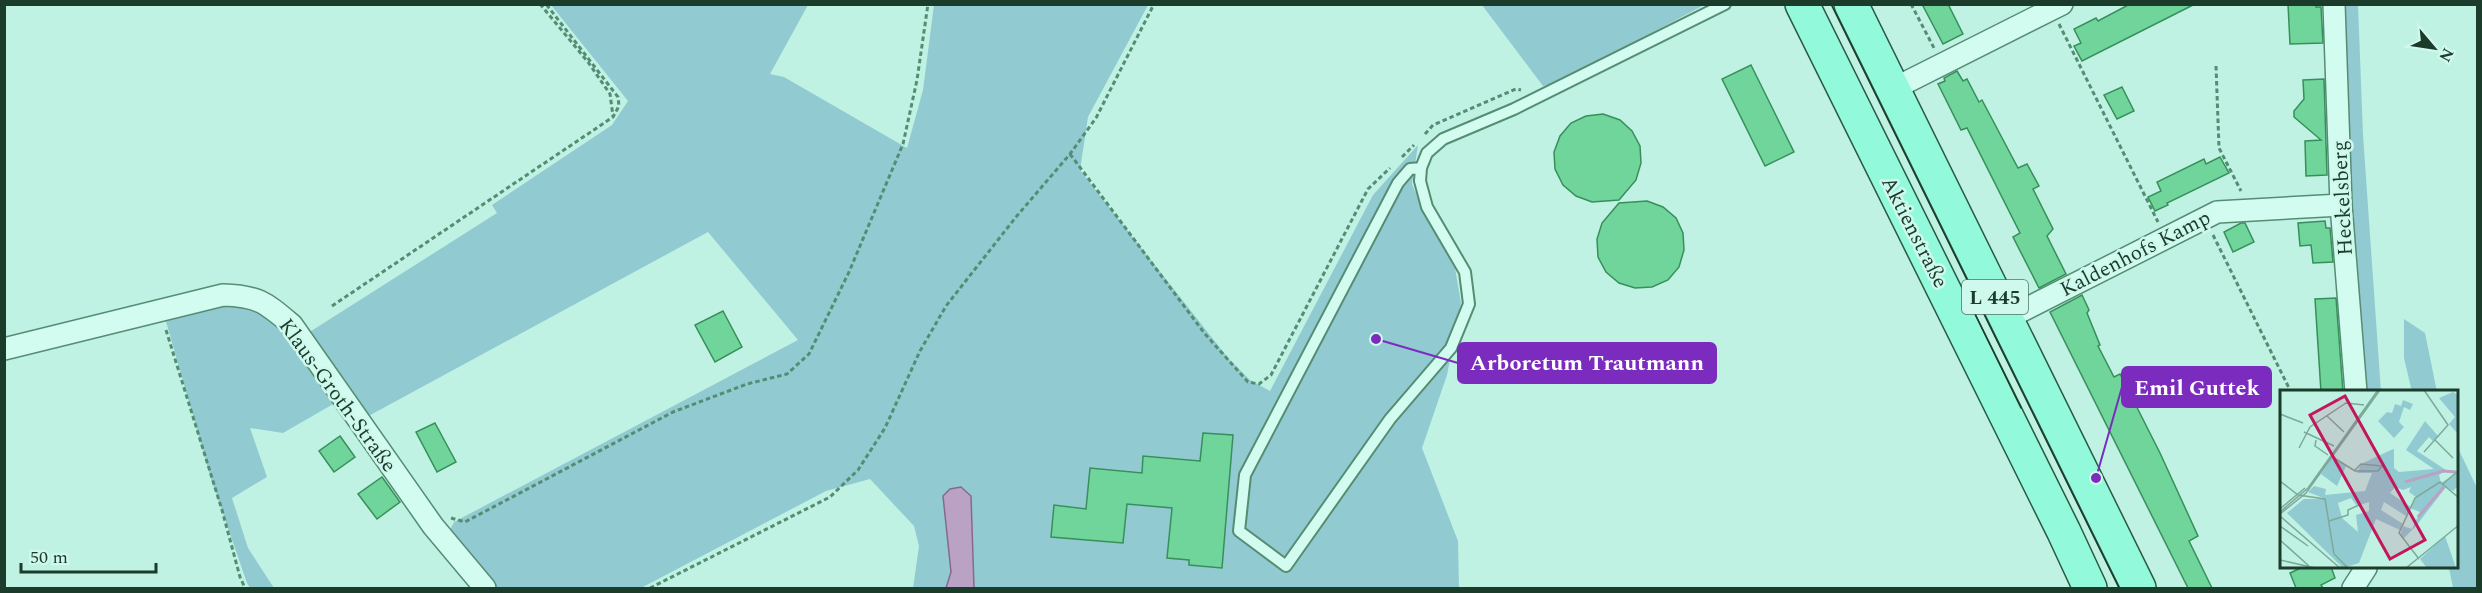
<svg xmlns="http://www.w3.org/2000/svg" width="2482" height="593" font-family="Spectral,serif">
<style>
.green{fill:#92cad2}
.water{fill:#baa2c4;stroke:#886893;stroke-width:1.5}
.building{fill:#70d59b;stroke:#388f5b;stroke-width:1.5}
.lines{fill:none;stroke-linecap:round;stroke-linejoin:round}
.lane-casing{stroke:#558d73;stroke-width:14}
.street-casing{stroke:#558d73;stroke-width:24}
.primary-casing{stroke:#2a5a41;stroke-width:36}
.path{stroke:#558d73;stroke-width:3;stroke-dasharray:4.5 3;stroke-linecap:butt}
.lane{stroke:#d3fcf0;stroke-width:10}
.street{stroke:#d3fcf0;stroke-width:21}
.primary{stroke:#92fada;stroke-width:33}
.tram{stroke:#1b3b2b;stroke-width:1.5}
.labels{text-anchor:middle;stroke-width:5;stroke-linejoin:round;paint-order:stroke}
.shield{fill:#cff9ed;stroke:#517465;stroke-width:1.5}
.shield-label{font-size:20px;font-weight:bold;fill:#1b3b2b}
.street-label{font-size:21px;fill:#1b3b2b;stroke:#cff9ed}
.inset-river{fill:none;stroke:#baa2c4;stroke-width:3}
.inset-road{fill:none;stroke:#7da999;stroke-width:1.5}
.view{fill:#c2185b;fill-opacity:0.15;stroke:#c2185b;stroke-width:3}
.inset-edge{fill:none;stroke:#1b3b2b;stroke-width:3}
.leader{fill:none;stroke:#7b2cbf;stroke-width:2}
.callout-dot{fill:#7b2cbf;stroke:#cff9ed;stroke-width:2}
.callout{fill:#7b2cbf;stroke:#7b2cbf;stroke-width:2}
.callout-label{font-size:22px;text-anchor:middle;font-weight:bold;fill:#fff}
</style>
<rect width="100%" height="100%" fill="#bff2e3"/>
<g class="green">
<path d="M551,5H808L770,74L784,77L907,148L923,90L934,5H1148L1088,117L1080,170L1228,358L1250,380L1270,391L1373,195L1418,145L1412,184L1425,215L1455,268L1461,303L1447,375L1422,448L1458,541L1459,588H913L919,546L914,526L870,479L826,491L641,588H490L448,534L454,522L798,340L708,232L363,419L308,333L497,213L492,205L612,125L628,101Z"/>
<path d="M1482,5H1704L1558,83L1543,86Z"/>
<path d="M2341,5H2358L2363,135L2381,392H2361Z"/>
<path d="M234,301L275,317L335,403L283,433L250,428L267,477L232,498L248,548L274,588H250L247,583L211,479L165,318Z"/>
<path d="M2404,319L2425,333L2437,392H2412L2404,358Z"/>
<path d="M2457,446L2477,488V588H2453L2449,568H2456Z"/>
</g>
<path class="water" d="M961,487L971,496L974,588H946L951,572L943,496L950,489Z"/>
<g class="building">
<path d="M1922,4H1948L1963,34L1943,44Z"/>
<path d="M2130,4H2195L2082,61L2074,46L2081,43L2074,29L2096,18L2098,21Z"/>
<path d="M2288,4H2316V7H2321L2323,43L2290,44Z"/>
<path d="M1751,65L1794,152L1765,166L1722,79Z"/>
<path d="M1957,71L1963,81L1967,79L1979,102L1982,100L2018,168L2027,164L2039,186L2033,189L2053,229L2047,236L2066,274L2039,288L2013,237L2020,233L1967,128L1961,130L1938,84L1945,81L1944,78Z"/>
<path d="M2324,79L2327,175L2306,176L2305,141L2321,140L2294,117V111L2304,99L2303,80Z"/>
<path d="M2122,87L2134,111L2117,119L2104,95Z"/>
<path d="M1603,114L1620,120L1632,131L1640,146L1641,163L1636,180L1619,200L1592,202L1576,196L1563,185L1555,169L1554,152L1560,136L1571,123L1586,116Z"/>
<path d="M2220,157L2229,173L2167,203L2168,205L2155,211L2148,197L2161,191L2157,182L2204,159L2206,164Z"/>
<path d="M1647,201L1663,207L1676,218L1683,233L1684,250L1679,267L1668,280L1652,287L1635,288L1619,283L1606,272L1598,257L1597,239L1602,223L1619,203Z"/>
<path d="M2325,221L2326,228H2330L2333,262L2313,263L2311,245L2300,246L2298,223Z"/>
<path d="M2241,223H2245L2254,242L2233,252L2224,232Z"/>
<path d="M2082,295L2089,310L2087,313L2100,345L2098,346L2114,377L2120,374L2160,453L2198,536L2189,541L2212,588H2188L2050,312Z"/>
<path d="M2336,298L2343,392H2321L2315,299Z"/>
<path d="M723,311L742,347L715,362L695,325Z"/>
<path d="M435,423L456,462L437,472L416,432Z"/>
<path d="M1203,433L1233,435L1222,568L1189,565V560L1167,558L1172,508L1127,504L1123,543L1051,537L1054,505L1086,509L1090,468L1142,473L1143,456L1200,461Z"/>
<path d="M340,436L355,457L334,472L319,451Z"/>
<path d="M382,477L400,502L377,519L358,494Z"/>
<path d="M2303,567H2331L2335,578L2321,585L2323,588H2296L2290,573Z"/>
</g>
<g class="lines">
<g class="lane-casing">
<path id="lane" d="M1421,168L1410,169L1398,183L1245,475L1239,531L1286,566L1390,419L1451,348L1469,304L1465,272L1427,207L1420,181L1421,168L1427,153L1443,139L1514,109L1725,4"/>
</g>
<g class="street-casing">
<g id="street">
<path d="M2334,4L2341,205L2356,392"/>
<path d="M1893,89L2062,4"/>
<path d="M2006,319L2217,212L2341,205"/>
<path d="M4,349L223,295C259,296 266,303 292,325L433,526L485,588"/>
<path d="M2353,588L2366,568"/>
</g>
</g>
<g class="primary-casing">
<g id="primary">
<path d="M1802,4L2064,532L2090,588"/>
<path d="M1851,4L2139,588"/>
</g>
</g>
<g class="path">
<path d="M540,4L588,62L610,94L613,116"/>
<path d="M1911,4L1934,48"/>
<path d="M2059,24L2158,222"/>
<path d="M2216,66L2219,148L2241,191"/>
<path d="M1425,134L1433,125L1516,89L1521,90"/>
<path d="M1070,154L1205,334L1248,382L1259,384L1271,375L1368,189L1390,168"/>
<path d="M1402,157L1414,145"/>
<path d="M2213,235L2291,392"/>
<path d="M332,306L613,117L619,106L618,97L546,4"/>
<path d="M166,330L222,510L240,577L245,588"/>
<path d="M451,518L465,522L673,412L747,384L787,374L809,354L849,272L903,144L917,80L928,4"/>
<path d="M650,588L830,497L858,470L885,428L920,351L946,306L1016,217L1070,154L1096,118L1154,4"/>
</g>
<use href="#lane" class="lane"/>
<use href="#street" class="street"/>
<use href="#primary" class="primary"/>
<g class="tram">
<path d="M1831,4L2119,588"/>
<path d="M1972,308L2021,408"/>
</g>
</g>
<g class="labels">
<rect class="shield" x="1962" y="280" width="66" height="34" rx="4.5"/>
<g class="shield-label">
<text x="1995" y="304">L 445</text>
</g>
<g class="street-label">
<text transform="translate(2342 198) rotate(-93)" y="7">Heckelsberg</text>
<text transform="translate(1915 232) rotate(63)" y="7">Aktienstraße</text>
<text transform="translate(2135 253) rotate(-27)" y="7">Kaldenhofs Kamp</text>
<text transform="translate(338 395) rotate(54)" y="7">Klaus-Groth-Straße</text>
</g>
</g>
<g transform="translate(2280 390)">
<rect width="178" height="178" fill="#bff2e3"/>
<path d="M173,2L178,5V44L169,34L175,27L159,8ZM123,10L133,14L130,20L124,17L119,32L124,37L114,48L98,31L107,22L112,23L115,14L121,16ZM145,31L158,46L153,51L149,47L137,61L166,80L159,85L161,93L178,82V96L173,101L166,97L136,136L123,149L120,145L123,136L132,139L140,122L130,118L126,126L104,112L101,120L123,134L120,140L96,129L79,173L63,178L7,123L24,109H46L28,102L34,96L46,99L45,105L85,101L92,83H77L81,74L111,60L114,59V78L119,82L154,79L126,60ZM115,97L123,100L131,97L129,102L136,107L131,117L110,103ZM71,108L77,116L89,112V121L76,125L78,142L62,128L58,113ZM52,67L66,76L57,96L41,84ZM165,146L176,178H147L140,169Z" fill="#92cad2" fill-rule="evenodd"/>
<path class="inset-river" d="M125,92L163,81L176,82M138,127L164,97"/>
<path class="inset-road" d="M144,0L168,35L144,62M0,24L23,33M47,26L64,42M24,42L54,56M36,50L35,56L48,65M155,50L173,68M19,58L30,37L66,13L84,15M51,66L75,81H98L102,76M74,81L81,74L102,76M0,91L18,105L45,109L54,164L68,178M163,94L179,80M1,118L25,98M0,122L28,98L98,0M0,124L26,103L100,0M0,126L60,178M49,131L68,125V120L79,115M0,136L28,156M0,150L29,176M139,169L119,143L135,108L160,92L179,108M0,170L35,178M126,178L179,135"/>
<path class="view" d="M65,6L145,150L110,169L30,25Z"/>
<rect width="178" height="178" class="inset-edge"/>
</g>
<path class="leader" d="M1376 339L1458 363M2096 478L2122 387"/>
<g class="callout-dot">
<circle cx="1376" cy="339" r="6"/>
<circle cx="2096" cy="478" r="6"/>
</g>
<g class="callout">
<rect x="1458" y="343" width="258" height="40" rx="6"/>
<rect x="2122" y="367" width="149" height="40" rx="6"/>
</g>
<g class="callout-label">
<text x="1587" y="370">Arboretum Trautmann</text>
<text x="2197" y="395">Emil Guttek</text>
</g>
<rect width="2482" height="593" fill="none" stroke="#1b3b2b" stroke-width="12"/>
<g transform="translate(2434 48) rotate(119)" stroke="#cff9ed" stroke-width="4.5" paint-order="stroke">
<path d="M0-4.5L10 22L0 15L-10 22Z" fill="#1b3b2b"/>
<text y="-9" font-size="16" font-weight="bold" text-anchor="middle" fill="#1b3b2b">N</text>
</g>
<path d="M21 563v9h135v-9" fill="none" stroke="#1b3b2b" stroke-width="3"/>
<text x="30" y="563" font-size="18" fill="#1b3b2b" stroke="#cff9ed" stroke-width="4.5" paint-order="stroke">50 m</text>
</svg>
